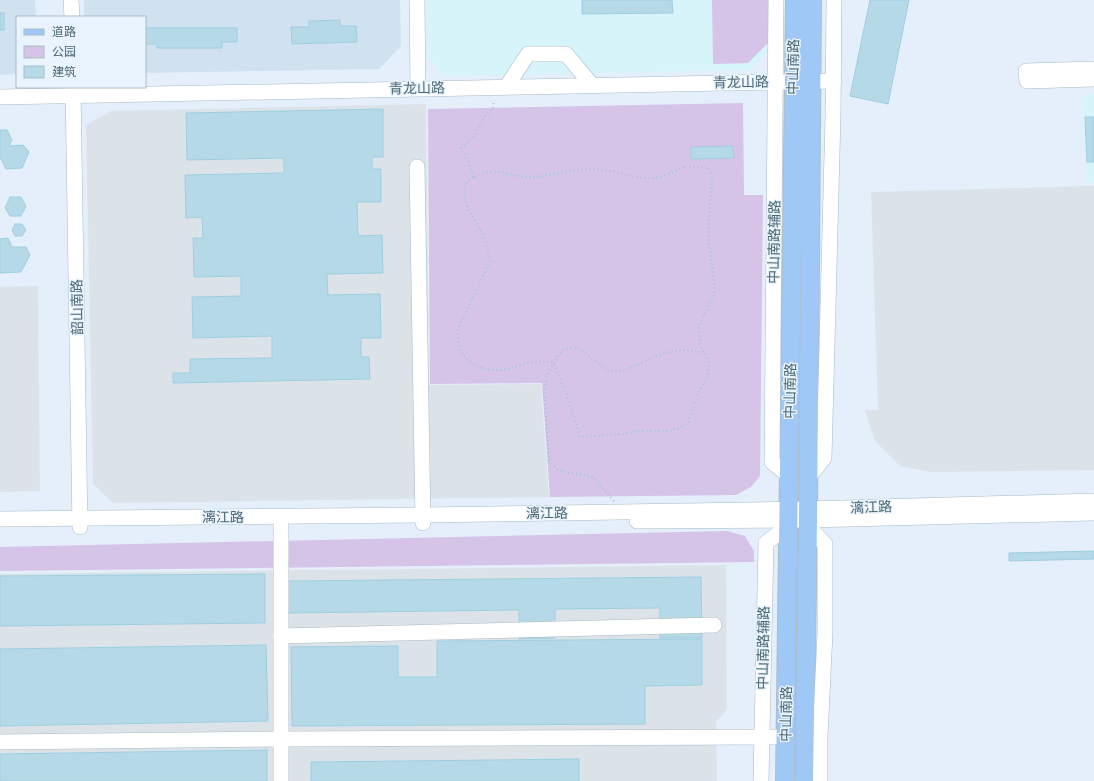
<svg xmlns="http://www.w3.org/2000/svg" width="1094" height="781" font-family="Inter,'Noto Sans SC',sans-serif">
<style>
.residential{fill:#d0e1f0}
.commercial{fill:#d8f4fb}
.industrial{fill:#dbe3e9}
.green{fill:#d6c3e8}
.building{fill:#b6d9e8;stroke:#9ecee1}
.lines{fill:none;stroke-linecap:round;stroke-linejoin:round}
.minor-casing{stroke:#a6bbc7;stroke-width:16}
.major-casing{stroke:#b0bdc1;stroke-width:20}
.path{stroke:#a0c5d4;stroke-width:2;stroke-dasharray:1 3;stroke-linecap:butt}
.minor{stroke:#fff;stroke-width:15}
.major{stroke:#9fc8f7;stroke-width:18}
.labels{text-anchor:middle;stroke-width:3;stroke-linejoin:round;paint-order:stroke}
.street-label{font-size:14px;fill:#4b6873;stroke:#eaf4fe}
</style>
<rect width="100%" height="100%" fill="#e4effb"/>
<g class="residential">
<path d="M0,0H35L36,17H17V74L0,75Z"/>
<path d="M84,0H400L401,46L379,69L145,73V17H84Z"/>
</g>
<g class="commercial">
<path d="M426,0H771L772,47L750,70L444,76L427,57Z"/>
<path d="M1094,94V183H1086L1083,95Z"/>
</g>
<g class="industrial">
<path d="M426,104L429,385L541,384L549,497L113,503L93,484L86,125L111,111Z"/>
<path d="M1094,186V470L930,472L900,466L875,441L865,410H878L871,192Z"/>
<path d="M38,286L40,491L0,492V287Z"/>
<path d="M726,565L727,709L716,722L717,781H0V574Z"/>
</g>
<g class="green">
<path d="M712,0H769L768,43L748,63L713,64Z"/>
<path d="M743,103L744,195H763L760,476L751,487L736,495L550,497L542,383L430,384L428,109Z"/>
<path d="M727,531L745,536L754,551V562L0,571V547Z"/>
</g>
<g class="building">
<path d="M582,0H672L673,13L582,14Z"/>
<path d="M870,0H909L888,104L850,96Z"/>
<rect x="0" y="13" width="4" height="17"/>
<path d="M340,20V26H356L357,42L292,44L291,27H309V21Z"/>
<path d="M145,28H237V42H222V48H157V44H145Z"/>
<path d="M383,109V157H372V169H381V202H357L358,236L382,235L383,273L327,274L328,295L380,294L381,338H361V357H369L370,379L173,383V373H190V359L272,358V336L193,338L192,297L241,296V276L194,277L193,238H203L202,217L186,218L185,175L284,173V158L187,160L186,113Z"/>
<path d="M1085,117H1094V162H1087Z"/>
<path d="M0,130H7L12,140L9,146L23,145L29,152L22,168L6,169L0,157Z"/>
<path d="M733,146L734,158L691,159V147Z"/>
<path d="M10,197H21L26,206L21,216H10L5,208Z"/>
<path d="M15,224H22L26,230L22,236H15L12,230Z"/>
<path d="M8,238L12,247H26L30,255L21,272L0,273V239Z"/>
<path d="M1094,551V559L1009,561V553Z"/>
<path d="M265,574V623L0,626V576Z"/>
<path d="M701,577L702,638H660V608L555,609V638L519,639V610L288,613V581Z"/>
<path d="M702,639V685L645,686V724L292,726L291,647L398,646V677H437V641Z"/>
<path d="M266,645L268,721L0,726V649Z"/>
<path d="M267,750V781H0V754Z"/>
<path d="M579,759V781H311V762Z"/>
</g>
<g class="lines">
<g class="minor-casing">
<g id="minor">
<path d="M71,0L72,17"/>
<path d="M417,0L418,88"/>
<path d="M776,0L772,462L789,476"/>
<path d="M1094,69L1026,71L1027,81L1094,79"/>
<path d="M507,86L528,54H566L592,85"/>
<path d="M73,87L80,527"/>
<path d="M0,97L834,81"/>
<path d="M417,167L423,523"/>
<path d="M808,478L824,458L833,116L834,0"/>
<path d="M0,519L423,515L807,509L1094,501"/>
<path d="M637,521L808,520L1094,513"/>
<path d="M281,525V781"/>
<path d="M808,526L825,544V633L820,737V781"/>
<path d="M281,636L714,625"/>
<path d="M0,742L281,739L786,737"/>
<path d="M761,781L766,543L788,526"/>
</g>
</g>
<g class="major-casing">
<g id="major">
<path d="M785,781L795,0"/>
<path d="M804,781L808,520L812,0"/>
</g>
</g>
<g class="path">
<path d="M685,167H697L708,168L712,174V185L710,201L709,238L715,293L699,325L700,345L708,360L709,367L707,377L697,396L689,421L681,427L671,431H641L620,434L580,437L573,413L554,363C523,354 500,385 468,360C458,352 457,341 458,329L490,261L487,246L482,233L468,208L465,200L464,193L467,181C497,163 500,176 529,177C549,177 569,169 589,169C611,168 631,179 653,178C663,177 675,171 685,167Z"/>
<path d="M474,177C471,172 471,168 469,163C467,157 463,154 461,148L475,135L485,116L493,109L494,100"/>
<path d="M614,501L594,478L584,475L568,473L558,470L549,460L544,390L547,375L558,356L563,350L572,348L581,350L607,370L614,372L626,370L661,354L674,351L687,350L704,352"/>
</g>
<use href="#minor" class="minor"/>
<use href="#major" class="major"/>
</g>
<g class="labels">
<g class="street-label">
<text transform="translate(793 67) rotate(-89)" y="5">中山南路</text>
<text transform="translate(741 82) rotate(-1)" y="5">青龙山路</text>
<text transform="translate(417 88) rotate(-1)" y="5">青龙山路</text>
<text transform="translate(774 242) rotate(-89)" y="5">中山南路辅路</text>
<text transform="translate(77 307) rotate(-91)" y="5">韶山南路</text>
<text transform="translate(790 391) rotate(-89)" y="5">中山南路</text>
<text transform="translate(871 507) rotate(-2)" y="5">漓江路</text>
<text transform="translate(547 513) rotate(-1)" y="5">漓江路</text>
<text x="223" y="522">漓江路</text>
<text transform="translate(763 648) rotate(-89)" y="5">中山南路辅路</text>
<text transform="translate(786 714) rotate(-89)" y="5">中山南路</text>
</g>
</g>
<rect x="16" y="16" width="130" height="72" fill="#eaf4fe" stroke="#aabcc6"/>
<rect x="24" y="29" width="20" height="6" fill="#9fc8f7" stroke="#aabcc6"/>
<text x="52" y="36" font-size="12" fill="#4b6873">道路</text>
<rect x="24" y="46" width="20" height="12" fill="#d6c3e8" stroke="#aabcc6"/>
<text x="52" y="56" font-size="12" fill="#4b6873">公园</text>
<rect x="24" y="66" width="20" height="12" fill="#b6d9e8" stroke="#aabcc6"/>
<text x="52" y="76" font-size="12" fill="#4b6873">建筑</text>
</svg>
